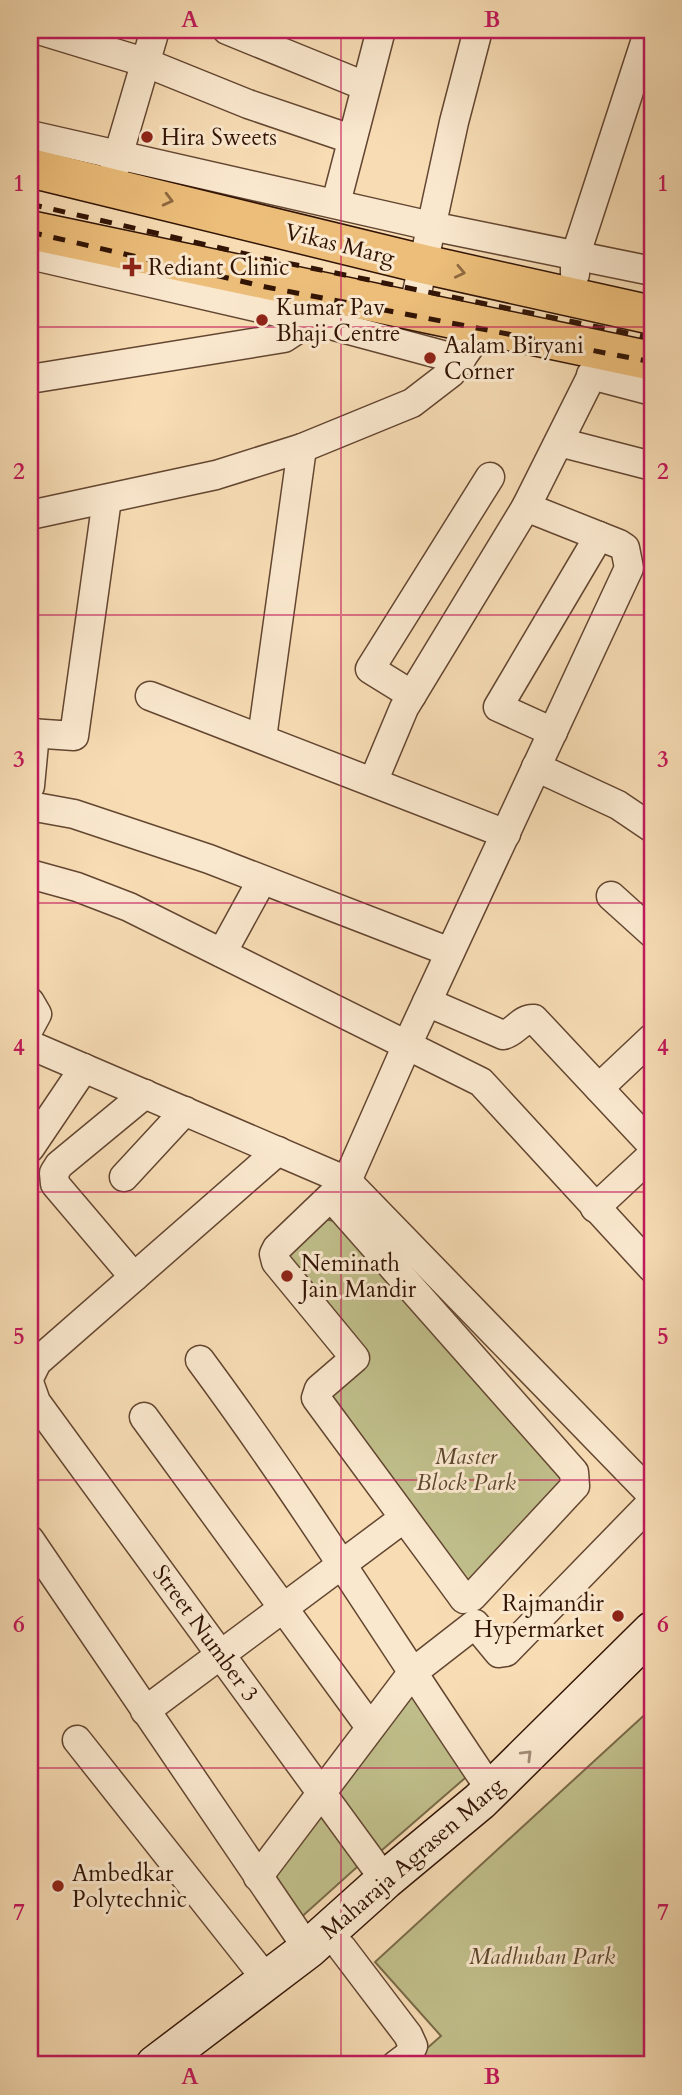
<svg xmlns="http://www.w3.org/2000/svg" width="682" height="2095" font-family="Cardo,serif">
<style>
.green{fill:#c0bf8b;stroke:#796a48;stroke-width:2}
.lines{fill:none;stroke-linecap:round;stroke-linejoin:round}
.street-casing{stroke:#634631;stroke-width:31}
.secondary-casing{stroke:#321405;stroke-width:41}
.primary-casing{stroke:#321405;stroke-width:41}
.street{stroke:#fae8ce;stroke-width:28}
.secondary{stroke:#fae8ce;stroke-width:38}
.primary{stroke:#ecbe7a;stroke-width:38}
.rail{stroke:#321405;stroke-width:5;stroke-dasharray:12 12;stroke-linecap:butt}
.oneway{stroke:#8f6940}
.oneway2{stroke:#a08974}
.grid{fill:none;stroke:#c2185b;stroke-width:2;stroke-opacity:0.55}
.poi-dot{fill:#8f2418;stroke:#fae8ce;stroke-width:2.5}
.labels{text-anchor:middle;stroke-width:6;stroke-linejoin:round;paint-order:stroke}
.poi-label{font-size:23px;fill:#321405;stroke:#fae8ce;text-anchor:start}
.street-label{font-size:23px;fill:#321405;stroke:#fae8ce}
.park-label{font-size:23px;font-style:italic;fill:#5d472d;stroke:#fae8ce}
.neatline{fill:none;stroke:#c2185b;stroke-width:2.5}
.grid-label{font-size:23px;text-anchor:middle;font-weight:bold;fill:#c2185b}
</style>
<rect width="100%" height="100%" fill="#f7dcb4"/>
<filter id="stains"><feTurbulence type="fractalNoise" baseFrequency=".00286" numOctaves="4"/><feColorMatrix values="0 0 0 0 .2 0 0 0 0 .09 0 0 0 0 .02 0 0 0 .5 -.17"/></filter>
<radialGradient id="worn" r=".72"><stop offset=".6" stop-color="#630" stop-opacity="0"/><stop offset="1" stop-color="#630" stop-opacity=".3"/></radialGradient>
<g class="green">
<path d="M322,1219L347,1223L569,1478L464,1594L324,1395L368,1358L284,1259Z"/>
<path d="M414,1682L472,1772L374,1857L328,1792Z"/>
<path d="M652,1708V2065H408L441,2036L375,1962Z"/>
<path d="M324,1806L366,1859L297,1921L266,1876Z"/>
</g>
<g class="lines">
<g class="street-casing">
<g id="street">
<path d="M39,30L144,62L248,104L351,139"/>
<path d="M227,30L365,86"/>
<path d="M30,135L431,226L652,271"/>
<path d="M113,173L155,30"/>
<path d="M336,203L381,30"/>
<path d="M30,255L312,320L461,360"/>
<path d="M575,274V257L649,30"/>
<path d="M413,311L454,122L478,30"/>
<path d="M591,375L652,391"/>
<path d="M30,379L284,338L321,314"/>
<path d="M559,442L652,466"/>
<path d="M30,515L216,475L302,448L412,403L451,373L484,326"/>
<path d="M412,695L370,669L490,477"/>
<path d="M150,696L506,834"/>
<path d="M553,732L498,707L599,536"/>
<path d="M30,733L74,736L107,499"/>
<path d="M262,738L302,448"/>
<path d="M536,767L618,805L652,828"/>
<path d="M373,782L404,708L526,507L604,351"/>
<path d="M30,786L35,733"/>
<path d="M30,806L74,814L209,859L450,952"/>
<path d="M30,874L77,887L129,907L481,1082L652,1268"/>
<path d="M611,896L652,933"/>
<path d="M222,953L262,880"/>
<path d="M30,1002L37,1014L30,1027"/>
<path d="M427,1002L503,1035C515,1033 521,1018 534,1019L652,1145"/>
<path d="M30,1045L347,1181L652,1495"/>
<path d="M599,1088L652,1038"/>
<path d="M30,1148L84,1068"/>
<path d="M124,1177L185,1111"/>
<path d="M331,1197L574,1472L575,1486L472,1597L464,1599L459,1592L316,1398L319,1389L355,1358L276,1262L274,1254L277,1248L347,1181L407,1045L629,568L625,548L619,544L526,507"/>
<path d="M595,1208L652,1155"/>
<path d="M134,1277L55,1184L54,1173L59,1165L145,1094"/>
<path d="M200,1360C303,1499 394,1647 491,1790"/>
<path d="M30,1376L37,1362L278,1151"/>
<path d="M30,1385L36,1402L385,1880"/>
<path d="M144,1417L370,1727"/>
<path d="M30,1540L308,1949"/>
<path d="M145,1711L404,1518"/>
<path d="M77,1740L267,1980"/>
<path d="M258,1877L412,1673L475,1624L499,1653L506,1652L652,1502"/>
<path d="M342,1948L408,2035L413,2046L408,2056L396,2065"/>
</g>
</g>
<g class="secondary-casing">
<path id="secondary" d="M155,2065L308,1949L385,1880L480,1801L652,1631"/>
</g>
<g class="primary-casing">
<g id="primary">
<path d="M30,168L423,264L652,315"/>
<path d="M30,230L652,361"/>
</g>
</g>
<use href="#street" class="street"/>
<use href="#secondary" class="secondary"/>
<use href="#primary" class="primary"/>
<g class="rail">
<path d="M30,204L272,260L652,338"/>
<path d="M30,232L266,287L652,362"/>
</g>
</g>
<defs><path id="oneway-chevron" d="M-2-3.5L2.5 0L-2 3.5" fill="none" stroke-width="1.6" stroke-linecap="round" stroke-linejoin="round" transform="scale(1.75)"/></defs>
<g class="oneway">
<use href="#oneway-chevron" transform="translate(168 200) rotate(14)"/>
<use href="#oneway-chevron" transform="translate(460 272) rotate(12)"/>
</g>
<use class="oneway2" href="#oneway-chevron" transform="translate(527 1755) rotate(-45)"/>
<path class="grid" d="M341,30V2065M30,327H652M30,615H652M30,903H652M30,1192H652M30,1480H652M30,1768H652"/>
<g class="poi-dot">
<circle cx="147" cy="137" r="7"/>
<path d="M128.5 256.5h7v7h7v7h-7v7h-7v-7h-7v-7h7z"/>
<circle cx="262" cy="320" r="7"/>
<circle cx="430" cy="358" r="7"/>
<circle cx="287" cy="1276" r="7"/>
<circle cx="618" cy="1616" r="7"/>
<circle cx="58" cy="1886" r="7"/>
</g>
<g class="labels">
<g class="poi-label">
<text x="161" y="145">Hira Sweets</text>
<text x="148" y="275">Rediant Clinic</text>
<text x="276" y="315">Kumar Pav<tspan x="276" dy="26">Bhaji Centre</tspan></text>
<text x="444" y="353">Aalam Biryani<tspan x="444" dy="26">Corner</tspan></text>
<text x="301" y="1271">Neminath<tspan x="301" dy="26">Jain Mandir</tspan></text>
<text x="604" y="1611" text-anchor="end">Rajmandir<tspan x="604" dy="26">Hypermarket</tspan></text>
<text x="72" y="1881">Ambedkar<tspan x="72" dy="26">Polytechnic</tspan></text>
</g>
<g class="street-label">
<text transform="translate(340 244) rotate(14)" y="8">Vikas Marg</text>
<text transform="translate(206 1633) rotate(54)" y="8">Street Number 3</text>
<text transform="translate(412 1858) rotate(-41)" y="8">Maharaja Agrasen Marg</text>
</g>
<g class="park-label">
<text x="466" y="1464">Master<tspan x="466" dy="26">Block Park</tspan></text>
<text x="542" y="1964">Madhuban Park</text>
</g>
</g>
<rect width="682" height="2095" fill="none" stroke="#f7dcb4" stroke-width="77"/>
<rect x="38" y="38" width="606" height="2018" class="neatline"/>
<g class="grid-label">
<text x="190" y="27">A</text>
<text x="492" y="27">B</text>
<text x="19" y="191">1</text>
<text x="663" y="191">1</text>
<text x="19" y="479">2</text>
<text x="663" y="479">2</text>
<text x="19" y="767">3</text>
<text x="663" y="767">3</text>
<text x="19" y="1055">4</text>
<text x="663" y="1055">4</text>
<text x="19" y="1344">5</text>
<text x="663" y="1344">5</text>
<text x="19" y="1632">6</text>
<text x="663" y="1632">6</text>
<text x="19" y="1920">7</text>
<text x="663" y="1920">7</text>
<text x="190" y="2084">A</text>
<text x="492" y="2084">B</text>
</g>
<rect width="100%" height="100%" filter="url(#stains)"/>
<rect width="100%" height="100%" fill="url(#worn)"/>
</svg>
